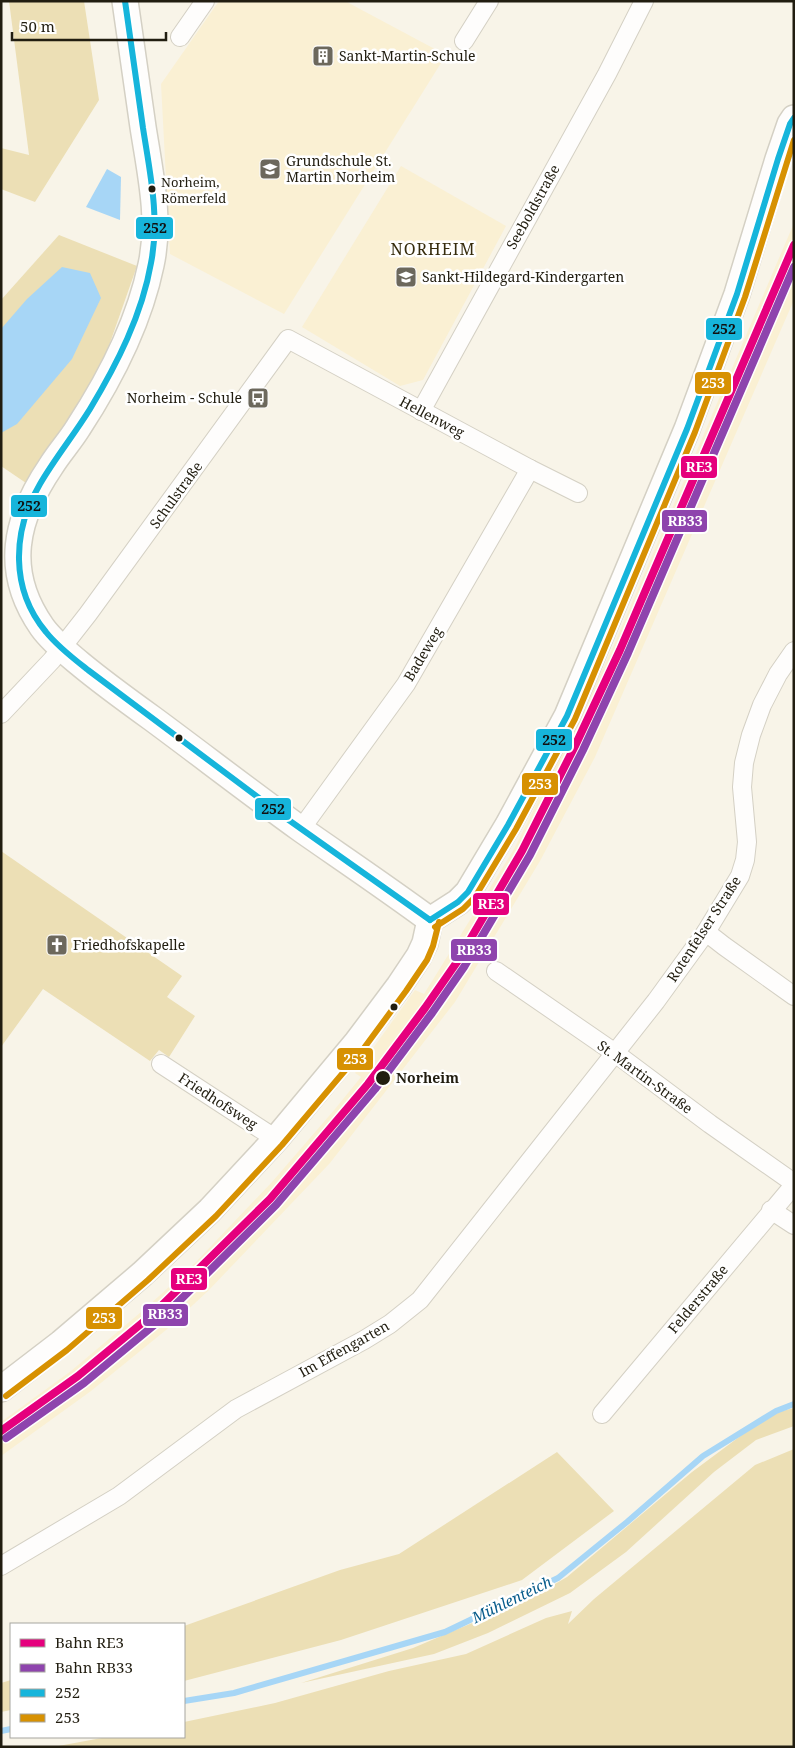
<svg xmlns="http://www.w3.org/2000/svg" width="795" height="1748" font-family="'Noto Serif',serif">
<style>
.built{fill:#faf0d3}
.green{fill:#ecdfb5}
.water{fill:#a7d6f6}
.lines{fill:none;stroke-linecap:round;stroke-linejoin:round}
.stream{stroke:#a7d6f6;stroke-width:6}
.minor-casing{stroke:#d4d0c4;stroke-width:20}
.secondary-casing{stroke:#d4d0c4;stroke-width:28}
.minor{stroke:#fefdfc;stroke-width:18}
.secondary{stroke:#fefdfc;stroke-width:25}
.bus-1-casing{stroke:#fff;stroke-width:10}
.bus-2-casing{stroke:#fff;stroke-width:10}
.bus-1{stroke:#16b5db;stroke-width:6}
.bus-2{stroke:#d79102;stroke-width:6}
.rail-1-casing{stroke:#fff;stroke-width:11}
.rail-2-casing{stroke:#fff;stroke-width:11}
.rail-1{stroke:#e5007d;stroke-width:8}
.rail-2{stroke:#8e44ad;stroke-width:8}
.bus-dot{fill:#211d10;stroke:#fff;stroke-width:2}
.labels{text-anchor:middle;stroke-width:5;stroke-linejoin:round;paint-order:stroke}
.bus-label{font-size:13px;fill:#211d10;stroke:#fff;text-anchor:start}
.poi-label{font-size:14px;fill:#211d10;stroke:#fff;text-anchor:start}
.street-label{font-size:14px;fill:#211d10;stroke:#fff}
.stop-label{font-size:14px;font-weight:bold;fill:#211d10;stroke:#fff;text-anchor:start}
.water-label{font-size:15px;font-style:italic;fill:#065b8b;stroke:#fff}
.quarter-label{font-size:16px;letter-spacing:1px;fill:#362c0d;stroke:#fff}
.line-badge{stroke:#fff;stroke-width:2}
.badge-label{font-size:14px;text-anchor:middle;font-weight:bold;fill:#fff}
.pale-badge-label{font-size:14px;text-anchor:middle;font-weight:bold;fill:#111}
</style>
<rect width="100%" height="100%" fill="#f8f4e8"/>
<g class="built">
<path d="M219,1H345L446,55L284,314L170,254L161,84Z"/>
<path d="M401,166L506,226L423,380L400,386L302,327Z"/>
<path d="M794,223V301L790,309L595,757L540,861L455,1002L330,1163L208,1291L166,1330L91,1391L1,1456V1422L71,1371L147,1307L194,1264L272,1182L335,1109L361,1077L355,1073L415,990L424,994L514,849L568,741L613,647Z"/>
</g>
<g class="green">
<path d="M9,1H84L99,100L35,202L1,189V148L29,155Z"/>
<path d="M59,235L137,266L98,377L26,483L1,466V300Z"/>
<path d="M1,851L182,976L167,997L195,1016L169,1057L159,1050L150,1061L43,989L1,1047Z"/>
<path d="M794,1408V1426L756,1440L714,1472L626,1552L570,1593L488,1633L434,1654L301,1683L413,1648L531,1598L567,1577L692,1472L770,1414Z"/>
<path d="M794,1449V1747H53L107,1737H184V1722L275,1703L389,1671L466,1654L546,1618L572,1611L568,1624L594,1599L755,1465Z"/>
<path d="M557,1452L614,1511L522,1580L341,1640L184,1681V1626L340,1570L399,1554Z"/>
<path d="M11,1680V1710L1,1712V1683Z"/>
</g>
<g class="water">
<path d="M107,169L121,177L120,220L86,207Z"/>
<path d="M62,267L90,273L101,298L72,359L17,424L1,433V329L27,299Z"/>
</g>
<g class="lines">
<g class="stream">
<path d="M184,1701L234,1693L445,1632L558,1578L627,1522L703,1456L776,1411L794,1404"/>
<path d="M1,1731L11,1729"/>
</g>
<g class="minor-casing">
<g id="minor">
<path d="M180,37L205,1"/>
<path d="M464,41L489,1"/>
<path d="M421,411L607,74L644,1"/>
<path d="M1,714L52,660L88,614L288,339L530,469L578,493"/>
<path d="M301,829L406,684L530,469"/>
<path d="M706,932L724,946L794,996"/>
<path d="M496,971L615,1053L710,1124L794,1183"/>
<path d="M161,1064L276,1139"/>
<path d="M771,1210L794,1225"/>
<path d="M602,1414L794,1185"/>
<path d="M1,1566L119,1496L236,1409L364,1340L390,1324L420,1300L656,1001L706,932L740,876L745,860L747,842L742,787L744,763L751,735L762,705L778,674L794,651"/>
</g>
</g>
<g class="secondary-casing">
<g id="secondary">
<path d="M125,1C131,43 137,85 143,127C150,172 161,220 151,265C139,323 110,379 78,428C70,441 59,453 51,466C15,519 3,571 42,627C52,641 66,652 79,663C103,683 128,701 153,719C203,756 252,794 302,830C345,860 388,889 430,920"/>
<path d="M430,920L458,902L468,892L508,825L567,716L687,429L737,294L778,159L790,124L794,118"/>
<path d="M1,1389L61,1343L142,1274L210,1210L276,1139L357,1042L399,986L419,956L425,943L430,920"/>
</g>
</g>
<use href="#minor" class="minor"/>
<use href="#secondary" class="secondary"/>
<g class="bus-1-casing">
<g id="bus-1">
<path d="M125,1C131,44 137,86 143,128C150,173 160,218 151,263C142,315 117,364 90,409C74,435 55,458 40,484C12,531 10,589 46,632C58,647 74,659 88,670L283,816L430,920"/>
<path d="M430,920L458,902L468,892L508,825L567,716L687,429L737,294L778,159L790,124L794,118"/>
</g>
</g>
<g class="bus-2-casing">
<g id="bus-2">
<path d="M435,927L463,909L475,897L516,829L575,719L695,432L745,297L794,140"/>
<path d="M6,1396L67,1350L148,1280L216,1216L282,1145L364,1048L406,991L427,960L433,946L439,922"/>
</g>
</g>
<use href="#bus-1" class="bus-1"/>
<use href="#bus-2" class="bus-2"/>
<g class="rail-1-casing">
<path id="rail-1" d="M1,1431L78,1376L153,1314L270,1199L368,1084L425,1008L457,962L522,851L575,746L620,650L794,245"/>
</g>
<g class="rail-2-casing">
<path id="rail-2" d="M6,1438L84,1383L159,1321L276,1205L375,1089L432,1013L464,967L530,855L583,750L628,653L794,267"/>
</g>
<use href="#rail-1" class="rail-1"/>
<use href="#rail-2" class="rail-2"/>
</g>
<defs>
<g id="building-square" transform="scale(1.125)"><rect x="-9" y="-9" width="18" height="18" rx="4" fill="#6c685c" stroke="#fff"/><path d="M-4-6H4V6H1V3H-1V6H-4ZM-2.5-4.3h1.7v1.8h-1.7ZM.8-4.3h1.7v1.8H.8ZM-2.5-1h1.7V.8h-1.7ZM.8-1h1.7V.8H.8Z" fill="#fff"/></g>
<g id="school-square" transform="scale(1.125)"><rect x="-9" y="-9" width="18" height="18" rx="4" fill="#6c685c" stroke="#fff"/><path d="M0-5L7-2L0 1L-7-2ZM-4 1L0 2.5L4 1V4Q0 6-4 4Z" fill="#fff"/></g>
<g id="bus-square" transform="scale(1.125)"><rect x="-9" y="-9" width="18" height="18" rx="4" fill="#6c685c" stroke="#fff"/><path d="M-5-6H5V4H4V6H2V4H-2V6H-4V4H-5ZM-3.5-4V0h7V-4ZM-3.5 1.2v1.5H-2V1.2ZM2 1.2v1.5H3.5V1.2Z" fill="#fff"/></g>
<g id="church-square" transform="scale(1.125)"><rect x="-9" y="-9" width="18" height="18" rx="4" fill="#6c685c" stroke="#fff"/><path d="M-1.2-6h2.4v3.5h3.3v2.4h-3.3V6h-2.4V-.1h-3.3v-2.4h3.3Z" fill="#fff"/></g>
</defs>
<g fill-rule="evenodd">
<use href="#building-square" x="323" y="56"/>
<use href="#school-square" x="270" y="169"/>
<use href="#school-square" x="406" y="277"/>
<use href="#bus-square" x="258" y="398"/>
<use href="#church-square" x="57" y="945"/>
</g>
<g class="bus-dot">
<circle cx="152" cy="189" r="4.5"/>
<circle cx="179" cy="738" r="4.5"/>
<circle cx="394" cy="1007" r="4.5"/>
<circle cx="383" cy="1078" r="8"/>
</g>
<g class="labels">
<g class="bus-label">
<text x="161" y="187">Norheim,<tspan x="161" dy="16">Römerfeld</tspan></text>
</g>
<g class="poi-label">
<text x="339" y="61">Sankt-Martin-Schule</text>
<text x="286" y="166">Grundschule St.<tspan x="286" dy="16">Martin Norheim</tspan></text>
<text x="422" y="282">Sankt-Hildegard-Kindergarten</text>
<text x="242" y="403" text-anchor="end">Norheim - Schule</text>
<text x="73" y="950">Friedhofskapelle</text>
</g>
<g class="street-label">
<text transform="translate(533 207) rotate(-61)" y="5">Seeboldstraße</text>
<text transform="translate(432 417) rotate(28)" y="5">Hellenweg</text>
<text transform="translate(176 495) rotate(-54)" y="5">Schulstraße</text>
<text transform="translate(423 654) rotate(-59)" y="5">Badeweg</text>
<text transform="translate(704 929) rotate(-57)" y="5">Rotenfelser Straße</text>
<text transform="translate(645 1077) rotate(36)" y="5">St. Martin-Straße</text>
<text transform="translate(218 1101) rotate(33)" y="5">Friedhofsweg</text>
<text transform="translate(698 1299) rotate(-50)" y="5">Felderstraße</text>
<text transform="translate(344 1349) rotate(-29)" y="5">Im Effengarten</text>
</g>
<g class="stop-label">
<text x="396" y="1083">Norheim</text>
</g>
<g class="water-label">
<text transform="translate(512 1600) rotate(-26)" y="5">Mühlenteich</text>
</g>
<g class="quarter-label">
<text x="433" y="255">NORHEIM</text>
</g>
</g>
<g class="line-badge">
<rect x="135" y="216" width="39" height="24" rx="5" fill="#16b5db"/>
<rect x="705" y="317" width="38" height="24" rx="5" fill="#16b5db"/>
<rect x="694" y="371" width="38" height="24" rx="5" fill="#d79102"/>
<rect x="680" y="455" width="38" height="24" rx="5" fill="#e5007d"/>
<rect x="10" y="494" width="38" height="24" rx="5" fill="#16b5db"/>
<rect x="661" y="509" width="47" height="24" rx="5" fill="#8e44ad"/>
<rect x="535" y="728" width="38" height="24" rx="5" fill="#16b5db"/>
<rect x="521" y="772" width="38" height="24" rx="5" fill="#d79102"/>
<rect x="254" y="797" width="38" height="24" rx="5" fill="#16b5db"/>
<rect x="472" y="892" width="38" height="24" rx="5" fill="#e5007d"/>
<rect x="450" y="938" width="48" height="24" rx="5" fill="#8e44ad"/>
<rect x="336" y="1047" width="38" height="24" rx="5" fill="#d79102"/>
<rect x="170" y="1267" width="38" height="24" rx="5" fill="#e5007d"/>
<rect x="142" y="1303" width="47" height="24" rx="5" fill="#8e44ad"/>
<rect x="85" y="1306" width="38" height="24" rx="5" fill="#d79102"/>
</g>
<g class="badge-label">
<text x="713" y="388">253</text>
<text x="699" y="472">RE3</text>
<text x="685" y="526">RB33</text>
<text x="540" y="789">253</text>
<text x="491" y="909">RE3</text>
<text x="474" y="955">RB33</text>
<text x="355" y="1064">253</text>
<text x="189" y="1284">RE3</text>
<text x="165" y="1319">RB33</text>
<text x="104" y="1323">253</text>
</g>
<g class="pale-badge-label">
<text x="155" y="233">252</text>
<text x="724" y="334">252</text>
<text x="29" y="511">252</text>
<text x="554" y="745">252</text>
<text x="273" y="814">252</text>
</g>
<rect width="795" height="1748" fill="none" stroke="#211d10" stroke-width="5"/>
<rect x="10" y="1623" width="175" height="115" fill="#ffffff" stroke="#a6a59f"/>
<rect x="20" y="1639" width="25" height="8" fill="#e5007d" stroke="#a6a59f"/>
<text x="55" y="1648" font-size="15" fill="#211d10">Bahn RE3</text>
<rect x="20" y="1664" width="25" height="8" fill="#8e44ad" stroke="#a6a59f"/>
<text x="55" y="1673" font-size="15" fill="#211d10">Bahn RB33</text>
<rect x="20" y="1689" width="25" height="8" fill="#16b5db" stroke="#a6a59f"/>
<text x="55" y="1698" font-size="15" fill="#211d10">252</text>
<rect x="20" y="1714" width="25" height="8" fill="#d79102" stroke="#a6a59f"/>
<text x="55" y="1723" font-size="15" fill="#211d10">253</text>
<path d="M12 32v8h154v-8" fill="none" stroke="#211d10" stroke-width="2.5"/>
<text x="20" y="32" font-size="15" fill="#211d10" stroke="#ffffff" stroke-width="4" paint-order="stroke">50 m</text>
</svg>
